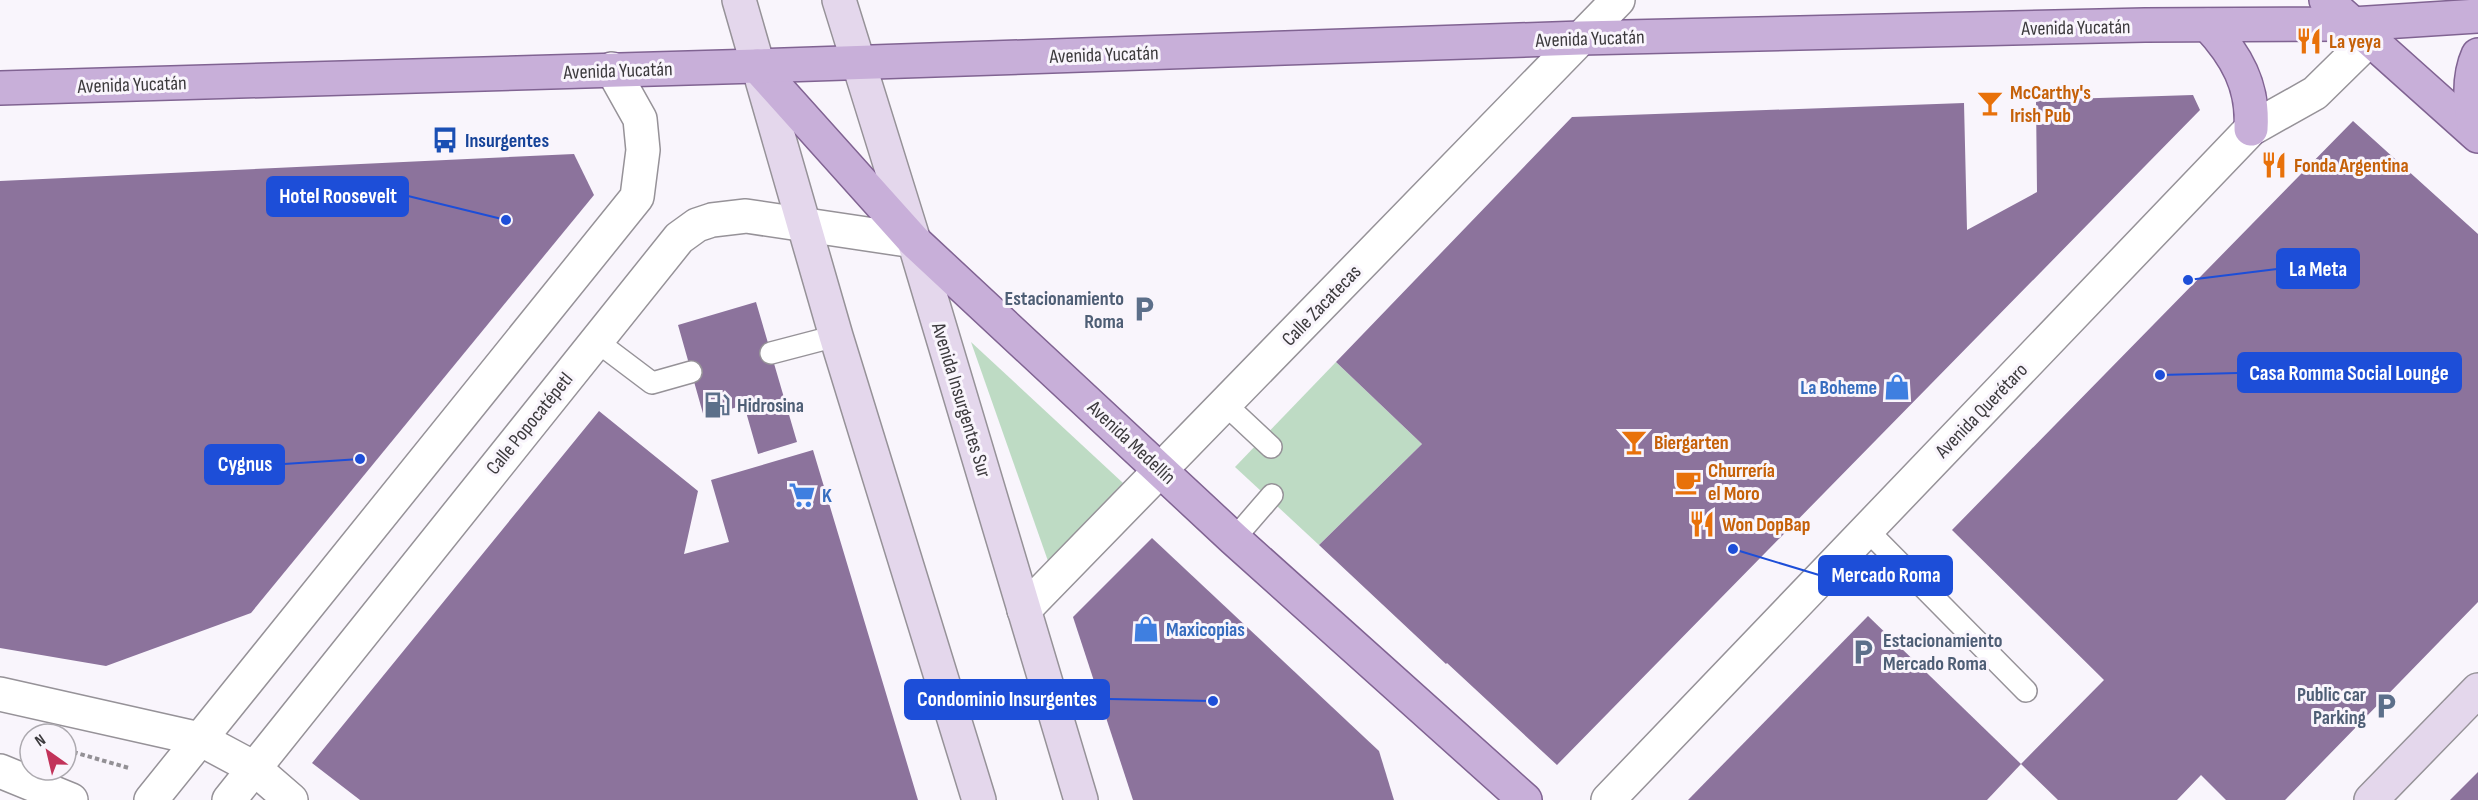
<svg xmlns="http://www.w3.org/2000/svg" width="2478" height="800" font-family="'Sofia Sans Condensed',sans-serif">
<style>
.green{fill:#bedbc4}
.building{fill:#8c739c}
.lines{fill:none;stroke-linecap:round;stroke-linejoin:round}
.lane-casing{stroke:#969298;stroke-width:24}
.street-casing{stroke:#969298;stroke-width:36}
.secondary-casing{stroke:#969298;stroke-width:36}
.primary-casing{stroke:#806392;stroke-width:36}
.path{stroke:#939095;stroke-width:4;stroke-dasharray:4.5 3;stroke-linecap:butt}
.lane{stroke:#fff;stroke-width:21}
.street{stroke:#fff;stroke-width:33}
.secondary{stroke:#e4d7ec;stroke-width:33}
.primary{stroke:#c8afd9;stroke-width:33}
.labels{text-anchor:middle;stroke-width:6;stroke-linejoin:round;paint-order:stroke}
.street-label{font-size:20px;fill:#3c3a3d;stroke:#f9f5fc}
.food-label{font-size:20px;font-weight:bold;fill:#c56008;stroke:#f9f5fc;text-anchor:start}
.transit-label{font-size:20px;font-weight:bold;fill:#164399;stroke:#f9f5fc;text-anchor:start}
.service-label{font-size:20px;font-weight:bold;fill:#4e5e75;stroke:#f9f5fc;text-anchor:end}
.shop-label{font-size:20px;font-weight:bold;fill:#366cbe;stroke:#f9f5fc;text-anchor:start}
.leader{fill:none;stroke:#1d4ed8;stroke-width:2}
.callout-dot{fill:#1d4ed8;stroke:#f9f5fc;stroke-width:2}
.callout{fill:#1d4ed8;stroke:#1d4ed8;stroke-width:2}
.callout-label{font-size:21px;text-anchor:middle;font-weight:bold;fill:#fff}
</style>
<rect width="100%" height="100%" fill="#f9f5fc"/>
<g class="green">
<path d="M971,342L1123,483L1048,561Z"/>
<path d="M1336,362L1422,444L1319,545L1235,467Z"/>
</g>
<g class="building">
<path d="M2193,95L2200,110L1557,765L1447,663L1446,664L1319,545L1422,444L1336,362L1572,117L1964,103L1967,230L2037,192L2036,100Z"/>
<path d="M2353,121L2478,234V602L2285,800H2226L2201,775L2177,800H2058L2021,764L2104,680L1952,530Z"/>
<path d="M574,154L594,195L251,613L106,666L0,648V181Z"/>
<path d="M756,302L797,442L758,454L744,405L704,417L678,325Z"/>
<path d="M599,411L698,491L684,554L729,542L711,480L813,450L918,800H360L312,763Z"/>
<path d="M1152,538L1379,751L1394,800H1133L1073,617Z"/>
<path d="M1868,616L2021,764L1987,800H1688Z"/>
<path d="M2478,772V800H2450Z"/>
</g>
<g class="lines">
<g class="lane-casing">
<g id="lane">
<path d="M595,340L652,383L691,372"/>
<path d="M771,353L836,336"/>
<path d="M1225,404L1271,447"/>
<path d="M1867,530L2026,691"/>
<path d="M1234,539L1272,495"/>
</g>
</g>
<g class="street-casing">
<g id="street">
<path d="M1024,610L1618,0"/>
<path d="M0,694L200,739L254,768L291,800"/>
<path d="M0,771L71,800"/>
<path d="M151,800L637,197L643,150L640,119L612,69"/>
<path d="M229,800L679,238L697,225L712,220L746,216L914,241"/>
<path d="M1608,800L2251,129L2315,93L2370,39"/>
</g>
</g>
<g class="secondary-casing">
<g id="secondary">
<path d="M739,0L836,336L979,800"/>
<path d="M839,0L914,241L1081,800"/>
<path d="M2371,800L2478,690"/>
</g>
</g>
<g class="primary-casing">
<g id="primary">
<path d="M2326,0L2478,136"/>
<path d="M2208,25C2236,55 2254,86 2251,129"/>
<path d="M757,66L914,241L1234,539L1525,800"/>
<path d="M0,88L757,66L1581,38L2145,25L2352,24L2478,16"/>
<path d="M2475,133C2471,109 2467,79 2478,55"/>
</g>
</g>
<path class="path" d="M66,750L129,768"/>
<use href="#lane" class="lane"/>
<use href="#street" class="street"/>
<use href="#secondary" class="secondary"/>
<use href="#primary" class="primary"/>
</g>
<defs>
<g id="restaurant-bare" transform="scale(2.07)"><path d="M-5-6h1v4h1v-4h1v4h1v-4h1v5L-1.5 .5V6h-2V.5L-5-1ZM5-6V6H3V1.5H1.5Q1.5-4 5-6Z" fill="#e8710a" stroke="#f9f5fc" stroke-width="2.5" paint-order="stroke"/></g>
<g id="bar-bare" transform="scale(2.07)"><path d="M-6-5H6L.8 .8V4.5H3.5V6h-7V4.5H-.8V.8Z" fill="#e8710a" stroke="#f9f5fc" stroke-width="2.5" paint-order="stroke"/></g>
<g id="bus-bare" transform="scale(2.07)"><path d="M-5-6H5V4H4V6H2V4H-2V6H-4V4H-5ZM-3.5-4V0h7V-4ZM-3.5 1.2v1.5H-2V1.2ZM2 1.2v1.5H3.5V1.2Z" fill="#1a4fb4" stroke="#f9f5fc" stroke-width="2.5" paint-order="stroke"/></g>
<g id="parking-bare" transform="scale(2.07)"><path d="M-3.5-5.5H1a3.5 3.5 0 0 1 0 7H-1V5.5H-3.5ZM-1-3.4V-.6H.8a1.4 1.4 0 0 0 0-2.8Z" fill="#5c6f8a" stroke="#f9f5fc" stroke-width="2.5" paint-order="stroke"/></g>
<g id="shop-bare" transform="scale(2.07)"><path d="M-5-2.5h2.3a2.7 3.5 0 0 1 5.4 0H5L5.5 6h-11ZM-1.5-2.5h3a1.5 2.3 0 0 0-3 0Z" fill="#3f7fe0" stroke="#f9f5fc" stroke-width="2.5" paint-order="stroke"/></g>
<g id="fuel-bare" transform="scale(2.07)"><path d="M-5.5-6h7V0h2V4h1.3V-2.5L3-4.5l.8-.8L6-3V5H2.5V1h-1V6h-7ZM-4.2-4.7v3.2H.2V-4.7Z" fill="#5c6f8a" stroke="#f9f5fc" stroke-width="2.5" paint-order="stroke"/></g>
<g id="cafe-bare" transform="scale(2.07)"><path d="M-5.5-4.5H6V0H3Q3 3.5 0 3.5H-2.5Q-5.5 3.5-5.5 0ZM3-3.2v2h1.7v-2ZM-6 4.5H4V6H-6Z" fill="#e8710a" stroke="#f9f5fc" stroke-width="2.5" paint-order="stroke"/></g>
<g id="supermarket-bare" transform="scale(2.07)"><path d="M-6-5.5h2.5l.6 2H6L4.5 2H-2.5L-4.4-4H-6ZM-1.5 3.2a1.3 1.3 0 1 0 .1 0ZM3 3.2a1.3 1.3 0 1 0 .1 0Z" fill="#3f7fe0" stroke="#f9f5fc" stroke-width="2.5" paint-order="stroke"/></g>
</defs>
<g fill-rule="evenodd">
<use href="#restaurant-bare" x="2309" y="41"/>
<use href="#bar-bare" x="1990" y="103"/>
<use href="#bus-bare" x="445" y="140"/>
<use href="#restaurant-bare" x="2274" y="165"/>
<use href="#parking-bare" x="1144" y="309"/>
<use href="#shop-bare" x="1897" y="387"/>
<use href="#fuel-bare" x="717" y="405"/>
<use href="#bar-bare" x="1634" y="442"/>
<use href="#cafe-bare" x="1688" y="482"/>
<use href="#supermarket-bare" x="802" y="495"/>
<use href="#restaurant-bare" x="1702" y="524"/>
<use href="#shop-bare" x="1146" y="629"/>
<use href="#parking-bare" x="1863" y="652"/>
<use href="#parking-bare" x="2386" y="706"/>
</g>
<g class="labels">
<g class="street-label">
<text transform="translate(2076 27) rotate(-1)" y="7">Avenida Yucatán</text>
<text transform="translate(1590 38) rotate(-2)" y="7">Avenida Yucatán</text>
<text transform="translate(1104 54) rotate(-2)" y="7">Avenida Yucatán</text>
<text transform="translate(618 70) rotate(-2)" y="7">Avenida Yucatán</text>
<text transform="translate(132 84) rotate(-2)" y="7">Avenida Yucatán</text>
<text transform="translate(1321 305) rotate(-46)" y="7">Calle Zacatecas</text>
<text transform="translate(962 400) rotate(73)" y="7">Avenida Insurgentes Sur</text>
<text transform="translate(1981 410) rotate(-46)" y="7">Avenida Querétaro</text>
<text transform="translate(529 423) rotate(-51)" y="7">Calle Popocatépetl</text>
<text transform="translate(1132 442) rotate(43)" y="7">Avenida Medellín</text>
</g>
<g class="food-label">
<text x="2329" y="48">La yeya</text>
<text x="2010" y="99">McCarthy's<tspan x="2010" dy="23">Irish Pub</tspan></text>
<text x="2294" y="172">Fonda Argentina</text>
<text x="1654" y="449">Biergarten</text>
<text x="1708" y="477">Churrería<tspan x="1708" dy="23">el Moro</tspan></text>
<text x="1722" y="531">Won DopBap</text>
</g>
<g class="transit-label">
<text x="465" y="147">Insurgentes</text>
</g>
<g class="service-label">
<text x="1124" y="305">Estacionamiento<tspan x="1124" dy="23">Roma</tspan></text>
<text x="737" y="412" text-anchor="start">Hidrosina</text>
<text x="1883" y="647" text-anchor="start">Estacionamiento<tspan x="1883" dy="23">Mercado Roma</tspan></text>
<text x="2366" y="701">Public car<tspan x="2366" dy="23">Parking</tspan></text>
</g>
<g class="shop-label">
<text x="1877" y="394" text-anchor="end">La Boheme</text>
<text x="822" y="502">K</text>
<text x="1166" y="636">Maxicopias</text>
</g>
</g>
<path class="leader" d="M506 220L408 196M2188 280L2277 269M2160 375L2238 373M360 459L284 464M1733 549L1819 575M1213 701L1109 699"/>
<g class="callout-dot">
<circle cx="506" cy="220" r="6"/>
<circle cx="2188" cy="280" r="6"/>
<circle cx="2160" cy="375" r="6"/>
<circle cx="360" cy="459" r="6"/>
<circle cx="1733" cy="549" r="6"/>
<circle cx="1213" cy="701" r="6"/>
</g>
<g class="callout">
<rect x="267" y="177" width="141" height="39" rx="6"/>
<rect x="2277" y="249" width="82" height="39" rx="6"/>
<rect x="2238" y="353" width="223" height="39" rx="6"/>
<rect x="205" y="445" width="79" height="39" rx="6"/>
<rect x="1819" y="556" width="133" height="39" rx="6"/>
<rect x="905" y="680" width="204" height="39" rx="6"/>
</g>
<g class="callout-label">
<text x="338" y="203">Hotel Roosevelt</text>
<text x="2318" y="276">La Meta</text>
<text x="2349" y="380">Casa Romma Social Lounge</text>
<text x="245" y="471">Cygnus</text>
<text x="1886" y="582">Mercado Roma</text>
<text x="1007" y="706">Condominio Insurgentes</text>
</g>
<g transform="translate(48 752) rotate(326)"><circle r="28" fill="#f9f5fc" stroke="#adaab0" stroke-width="1.5"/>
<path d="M0-4.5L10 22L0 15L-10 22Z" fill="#c2335a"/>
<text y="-9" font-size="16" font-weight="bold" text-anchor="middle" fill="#3c3a3d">N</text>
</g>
</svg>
